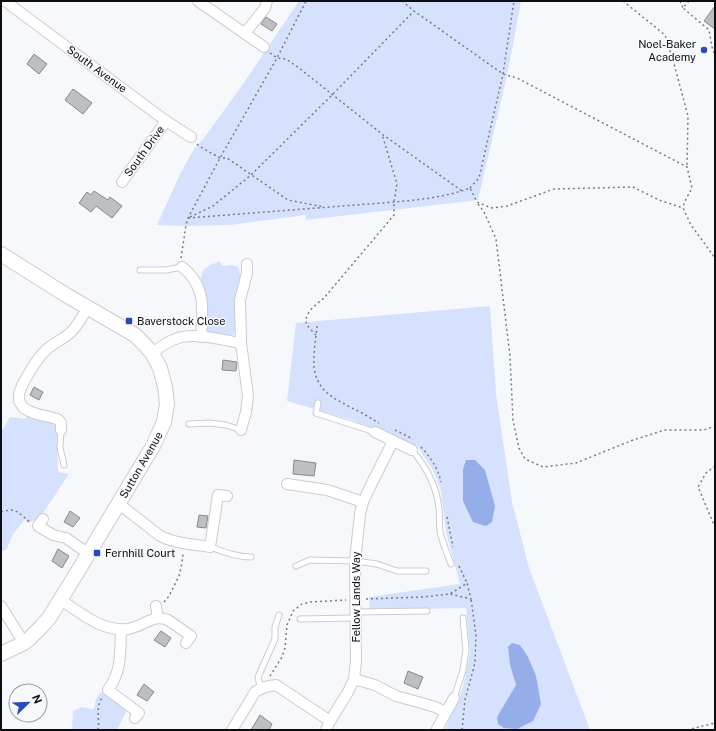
<svg xmlns="http://www.w3.org/2000/svg" width="716" height="731" font-family="'Public Sans',sans-serif">
<style>
.green{fill:#d5e1fd;fill-rule:evenodd}
.water{fill:#95ade8}
.building{fill:#bdbfc1;stroke:#88898b}
.lines{fill:none;stroke-linecap:round;stroke-linejoin:round}
.lane-casing{stroke:#cbcccf;stroke-width:7}
.street-casing{stroke:#cbcccf;stroke-width:12}
.secondary-casing{stroke:#cbcccf;stroke-width:16}
.path{stroke:#7a7b7e;stroke-width:1.5;stroke-dasharray:2 3;stroke-linecap:butt}
.lane{stroke:#fff;stroke-width:5}
.street{stroke:#fff;stroke-width:10}
.secondary{stroke:#fff;stroke-width:14}
.poi-dot{fill:#2b49b9;stroke:#f7f8fc;stroke-width:1.5}
.labels{text-anchor:middle;stroke-width:3;stroke-linejoin:round;paint-order:stroke}
.poi-label{font-size:11px;fill:#0d0e0f;stroke:#f7f8fc;text-anchor:start}
.street-label{font-size:11px;fill:#0d0e0f;stroke:#f7f8fc}
</style>
<rect width="100%" height="100%" fill="#f7f8fc"/>
<g class="green">
<path d="M299,1H521L508,71L478,200L306,220V215L230,225L185,226L157,225L181,172L194,149L204,138L241,87Z"/>
<path d="M220,261L222,266L232,265L238,267L242,279L237,330C232,341 219,335 209,333C204,327 208,311 206,303C205,292 198,283 202,273C205,266 214,264 220,261Z"/>
<path d="M490,306L496,394L512,502L529,568L590,730H445L463,687L470,653L466,608L370,610L369,597L460,584L446,532L441,491L433,470L417,446L352,420L287,401L296,323ZM508,647L532,721L497,717L516,685L510,665Z"/>
<path d="M27,412L54,420L59,429L57,439L58,472L69,474L39,519L27,523L25,519L14,533L6,550L1,551V432L10,417L26,419Z"/>
<path d="M101,692L106,695L108,694L126,707V712L117,730H72L73,711L82,707L91,709L94,708L96,699Z"/>
</g>
<g class="water">
<path d="M466,460H475L485,470L495,506L492,522L486,526L473,522L463,501V469Z"/>
<path d="M512,643L520,645L528,657L536,676L541,704L533,721L517,729L504,728L498,724L497,717L516,685L510,665L508,647Z"/>
</g>
<g class="building">
<path d="M715,6V29L704,21Z"/>
<path d="M266,17L277,24L272,31L261,24Z"/>
<path d="M34,54L47,64L39,74L27,64Z"/>
<path d="M73,89L92,103L83,114L65,100Z"/>
<path d="M94,191L108,200L110,197L122,206L112,218L96,206L91,212L79,203L87,192L91,195Z"/>
<path d="M223,360L237,362L236,371L222,370Z"/>
<path d="M34,387L43,392L39,400L30,395Z"/>
<path d="M294,460L316,463L314,476L293,474Z"/>
<path d="M70,511L80,518L73,527L64,522Z"/>
<path d="M199,515L208,516L206,528L197,527Z"/>
<path d="M58,549L69,556L62,568L52,561Z"/>
<path d="M161,631L171,638L165,647L154,640Z"/>
<path d="M408,671L423,677L418,689L404,683Z"/>
<path d="M144,684L154,692L147,701L137,695Z"/>
<path d="M260,715L272,724L269,730H251Z"/>
</g>
<g class="lines">
<g class="lane-casing">
<g id="lane">
<path d="M140,270H166L182,267"/>
<path d="M318,403L316,413L375,432"/>
<path d="M189,424L209,423L226,425L241,430"/>
<path d="M61,430L60,448L64,465"/>
<path d="M412,450C427,468 437,486 439,509C440,516 439,524 440,531C442,542 447,553 451,564"/>
<path d="M210,547C224,552 237,557 251,557"/>
<path d="M296,566L310,560L355,561L377,564L397,571H426"/>
<path d="M355,612L427,611"/>
<path d="M300,619L355,618"/>
<path d="M261,688L259,682L258,677L275,639V627L279,615"/>
<path d="M454,698L463,670L466,650L463,618"/>
</g>
</g>
<g class="street-casing">
<g id="street">
<path d="M5,1L166,121L191,137"/>
<path d="M198,1L264,47"/>
<path d="M244,33L250,27L265,8L267,1"/>
<path d="M122,182L166,121"/>
<path d="M182,267C206,285 203,310 201,337"/>
<path d="M152,353C158,349 165,343 173,340C192,331 221,340 241,343L240,300L247,273V264"/>
<path d="M61,430V423L59,420C48,415 34,416 24,408C20,404 18,399 19,394C21,384 38,357 46,350C53,343 63,340 71,332C78,325 83,316 88,307"/>
<path d="M241,430L246,412L248,396L241,343"/>
<path d="M375,432L412,450"/>
<path d="M287,484L327,490L363,502"/>
<path d="M119,504L159,535C174,544 193,544 210,547L218,495L227,496"/>
<path d="M43,519L38,526L53,535L66,538L89,554"/>
<path d="M61,600C81,613 102,632 128,629C145,626 151,614 168,620L191,636L186,643"/>
<path d="M1,606L24,643"/>
<path d="M156,606L158,618"/>
<path d="M121,629C120,652 122,671 108,690L139,713L135,718"/>
<path d="M354,679L375,685L396,696L418,702L435,707L446,712"/>
<path d="M437,729L454,698"/>
<path d="M232,730L255,692C262,687 268,686 276,685L330,721"/>
<path d="M326,730L330,721L348,692L354,679L356,661L355,561L360,514L363,502L369,489L393,441"/>
</g>
</g>
<g class="secondary-casing">
<path id="secondary" d="M1,254L66,295L135,335L145,345L152,353L160,368L165,387L167,404L164,422L153,446L75,576L49,618L41,627L29,639L24,643L1,654"/>
</g>
<g class="path">
<path d="M402,1L414,11L503,74L517,78L687,167L692,188L685,201L683,207"/>
<path d="M623,1L665,35L673,60L688,116L687,167"/>
<path d="M680,1L683,8"/>
<path d="M689,1L683,8L709,30L712,47L715,55"/>
<path d="M270,53L277,58L286,59L299,68L382,134L462,191"/>
<path d="M197,144L199,146L220,158H227L288,200L324,207"/>
<path d="M470,188L479,178L503,74L514,1"/>
<path d="M478,204L484,212L496,239L510,356L513,420L519,448L525,459L543,467L576,463L633,440L665,430H704L715,426"/>
<path d="M190,217L213,206L251,175L332,95L414,11"/>
<path d="M188,218L394,202C419,200 446,197 470,188L477,202L491,208L507,206L554,189L633,187L659,200L683,208L691,225L715,258"/>
<path d="M181,258L186,225L188,218L220,158L277,58L306,1"/>
<path d="M317,326C316,338 313,355 314,367C317,391 333,398 352,408C361,412 370,418 379,423"/>
<path d="M316,335C313,332 309,328 307,325C302,314 317,304 324,298L394,215V202L397,184L382,134"/>
<path d="M395,430L413,439"/>
<path d="M421,447C431,458 438,468 441,482"/>
<path d="M715,466L706,473L698,487L715,527"/>
<path d="M1,512C17,507 18,513 30,522"/>
<path d="M447,517L453,547"/>
<path d="M459,566L467,583"/>
<path d="M366,599L423,597L450,594L467,583L471,599L450,594"/>
<path d="M164,602L166,600L169,596L179,576L182,563L183,553"/>
<path d="M270,676L282,657L285,648L287,625L293,611L302,604L310,602L346,600"/>
<path d="M98,730C100,718 95,709 102,698"/>
<path d="M462,730L465,700L475,663L476,635L471,599"/>
<path d="M687,730L715,723"/>
</g>
<use href="#lane" class="lane"/>
<use href="#street" class="street"/>
<use href="#secondary" class="secondary"/>
</g>
<g class="poi-dot">
<circle cx="704" cy="50" r="4"/>
<rect x="125" y="317" width="8" height="8" rx="2"/>
<rect x="93" y="549" width="8" height="8" rx="2"/>
</g>
<g class="labels">
<g class="poi-label">
<text x="696" y="48" text-anchor="end">Noel-Baker<tspan x="696" dy="13">Academy</tspan></text>
<text x="137" y="325">Baverstock Close</text>
<text x="105" y="557">Fernhill Court</text>
</g>
<g class="street-label">
<text transform="translate(97 69) rotate(36)" y="4">South Avenue</text>
<text transform="translate(144 151) rotate(-54)" y="4">South Drive</text>
<text transform="translate(141 465) rotate(-60)" y="4">Sutton Avenue</text>
<text transform="translate(356 597) rotate(-90)" y="4">Fellow Lands Way</text>
</g>
</g>
<rect width="716" height="731" fill="none" stroke="#0d0e0f" stroke-width="4"/>
<g transform="translate(28 703) rotate(67)"><circle r="19" fill="#f7f8fc" stroke="#999a9d"/>
<path d="M0-3L7 15L0 10L-7 15Z" fill="#2b49b9"/>
<text y="-6" font-size="11" font-weight="bold" text-anchor="middle" fill="#0d0e0f">N</text>
</g>
</svg>
